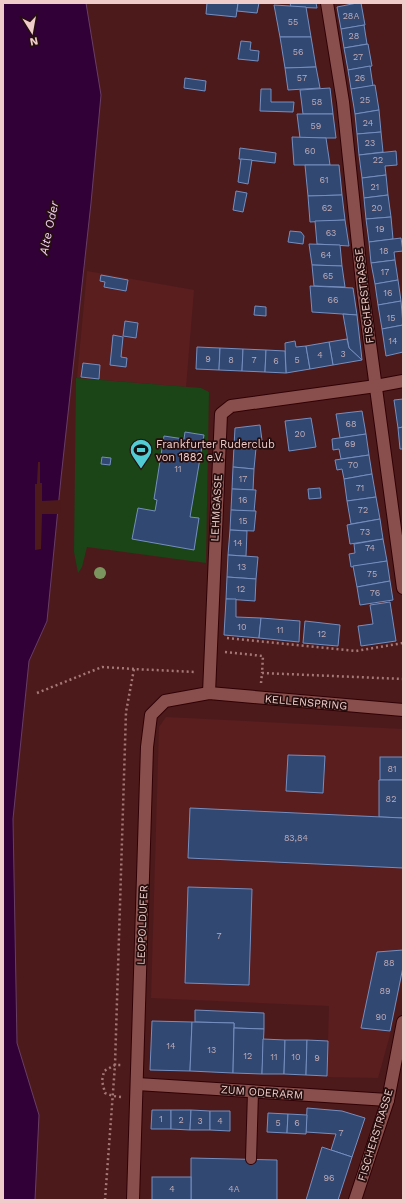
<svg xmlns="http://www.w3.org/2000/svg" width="406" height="1203" font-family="'Work Sans',sans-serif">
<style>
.built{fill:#5a1e1f}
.green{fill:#1b4417}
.water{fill:#300037;stroke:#693d63}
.pier{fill:#4d1a1b}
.building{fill:#314873;stroke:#748ebf}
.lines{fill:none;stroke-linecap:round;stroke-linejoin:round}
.lane-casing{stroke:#310005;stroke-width:12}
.street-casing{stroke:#310005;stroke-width:14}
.path{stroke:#a37877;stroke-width:2.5;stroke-dasharray:2 3;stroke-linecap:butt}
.lane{stroke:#894f4d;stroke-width:10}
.street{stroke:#894f4d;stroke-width:12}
.tree{fill:#7a965e}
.labels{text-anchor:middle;stroke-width:3.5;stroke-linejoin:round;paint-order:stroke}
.number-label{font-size:9px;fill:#c0abb4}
.street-label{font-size:11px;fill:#efccca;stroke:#250e0d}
.poi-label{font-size:11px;fill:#efccca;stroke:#250e0d;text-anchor:start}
.water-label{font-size:12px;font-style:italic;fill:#f1cff6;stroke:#250e0d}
</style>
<rect width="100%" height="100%" fill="#4d1a1b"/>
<g class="built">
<path d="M87,271L194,290L186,387L77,378Z"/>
<path d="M166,717L403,729V971L391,1031L378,1078L327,1077L329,1006L151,998L159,727Z"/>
</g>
<path class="green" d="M76,378L201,388L209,392L206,563L87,547L82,567L78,573L74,552Z"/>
<path class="water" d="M3,3H86L101,95L91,203L61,478L47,621L29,661L13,819L17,1043L39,1115L35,1200H3Z"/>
<path class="pier" d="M38,462H40V483H42V501L61,500L60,514H42L41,549L35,550V484H37Z"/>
<g class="building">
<path d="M207,3H238L236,17L206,14Z"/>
<path d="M238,3H259L257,13L237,11Z"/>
<path d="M290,3H316L317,8L291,7Z"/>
<path d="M357,3H361L365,25L341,29L337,7Z"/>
<path d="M274,5L306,7L311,37H280Z"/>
<path d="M364,25L367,44L344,48L341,29Z"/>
<path d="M280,37H311L316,67L285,68Z"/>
<path d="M241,41L251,42L250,50L259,51L258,61L238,59Z"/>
<path d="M368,44L372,66L348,70L344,48Z"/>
<path d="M370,66L373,86L351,89L348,70Z"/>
<path d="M316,67L320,88L288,90L285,68Z"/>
<path d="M185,78L206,81L205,91L184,88Z"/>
<path d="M375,85L379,110L355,114L351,89Z"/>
<path d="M330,88L333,114H303L300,90Z"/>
<path d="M261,89H271V102H294L293,112L260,111Z"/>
<path d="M379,110L381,132L357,134L355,114Z"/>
<path d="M297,114H333L336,138H300Z"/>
<path d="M381,132L383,152L359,155L357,134Z"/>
<path d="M292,137L326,138L330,165H294Z"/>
<path d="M240,148L276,153L275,163L239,159Z"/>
<path d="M396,151L397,165L385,166L386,175L362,178L359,155Z"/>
<path d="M241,159L252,160L248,184L238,182Z"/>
<path d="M305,165H339L342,195L308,196Z"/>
<path d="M386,175L388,195L364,198L362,178Z"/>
<path d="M236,191L247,193L243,212L233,210Z"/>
<path d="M342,195L345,220L310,222L308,196Z"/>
<path d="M388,195L391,217L366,219L364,198Z"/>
<path d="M391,217L393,239L369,242L366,219Z"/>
<path d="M345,220L349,246L317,244L315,221Z"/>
<path d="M290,231L301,232L304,236L303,244L288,242Z"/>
<path d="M401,238L403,251L394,252L395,260L371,263L369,242Z"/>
<path d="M309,244L340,245L342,266L312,265Z"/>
<path d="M395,260L398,280L375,284L371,263Z"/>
<path d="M312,265L342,266L345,287L314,286Z"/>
<path d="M101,275L128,280L126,291L104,287L105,282L100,281Z"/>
<path d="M398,280L401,301L378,305L375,284Z"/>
<path d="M310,286L353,288L357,315L312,312Z"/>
<path d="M401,301L403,325L382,329L378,305Z"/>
<path d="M255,306L266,307V316L254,315Z"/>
<path d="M343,314L357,315L362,360L349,348Z"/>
<path d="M125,321L138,323L136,338L123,336Z"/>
<path d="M403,325V352L386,356L382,329Z"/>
<path d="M113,335L123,337L121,357L127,358L126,367L110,365Z"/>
<path d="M347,339L349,348L362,360L333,365L329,342Z"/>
<path d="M295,341L296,347L306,346L310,369L286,373L285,343Z"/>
<path d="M329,342L333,365L310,369L306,346Z"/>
<path d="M197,347L220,348L219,370L196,369Z"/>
<path d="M220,348L243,349L242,371L219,370Z"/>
<path d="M243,349L266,350L265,372L242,371Z"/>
<path d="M266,350L285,351L286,373L265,372Z"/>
<path d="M83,363L100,365L99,379L81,377Z"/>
<path d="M403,399V427L398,428L394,400Z"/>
<path d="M362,411L366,434L340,438L336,414Z"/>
<path d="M311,418L316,447L289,451L285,421Z"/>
<path d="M260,425L263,448L234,446L235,428Z"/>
<path d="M403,427V449H400L398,428Z"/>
<path d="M185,432L204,435L190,517L199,518L194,550L132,539L138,508L155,511L157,500L154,499L164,436L184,439Z"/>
<path d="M366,434L369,455L341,459L339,449L333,450L332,439Z"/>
<path d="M234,446L256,448L254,469L233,467Z"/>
<path d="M369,455L372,474L344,479L342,469L337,470L335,460Z"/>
<path d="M102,457L111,458L110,465L101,464Z"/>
<path d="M233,467L254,469L253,490L232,489Z"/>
<path d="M372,474L376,497L347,501L344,479Z"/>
<path d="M320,488L321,498L309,499L308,489Z"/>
<path d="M232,489L256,490L254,512L231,510Z"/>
<path d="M376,497L380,519L351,524L347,501Z"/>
<path d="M231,510L256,511L254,531L230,530Z"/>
<path d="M380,519L383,539L350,544L347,525Z"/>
<path d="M230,530L247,531L246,556L228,555Z"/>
<path d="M383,539L387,561L351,567L349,554L355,553L354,544Z"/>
<path d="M228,555L258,557L256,579L227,577Z"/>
<path d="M387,561L390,581L357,587L353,566Z"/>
<path d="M227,577L256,579L255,601L226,599Z"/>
<path d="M390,581L393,600L360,605L357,587Z"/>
<path d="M226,599H236V617L261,618L259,638L224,635Z"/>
<path d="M390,602L396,641L361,646L358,626L373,624L370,605Z"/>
<path d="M261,618L300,621L299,642L259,638Z"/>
<path d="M305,621L340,625L338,646L303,643Z"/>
<path d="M288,755L325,756L323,793L286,791Z"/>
<rect x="380" y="757" width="23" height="23"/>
<path d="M379,780H403V818L379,817Z"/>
<path d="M190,808L403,818V868L188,858Z"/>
<path d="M188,887L252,889L249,985L185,983Z"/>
<path d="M403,950V967L390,1031L361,1028L377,952Z"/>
<path d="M195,1010L264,1013V1029L234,1028V1023L195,1022Z"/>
<path d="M152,1021L192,1022L190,1071L150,1070Z"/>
<path d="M192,1022L234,1023L233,1073L190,1071Z"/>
<path d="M234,1028L264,1029L262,1074L233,1073Z"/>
<path d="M263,1039L285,1040L284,1074H262Z"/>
<path d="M285,1040H307L306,1075L284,1074Z"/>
<path d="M307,1040L328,1041L327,1076L306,1075Z"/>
<path d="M307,1108L342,1111L365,1118L352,1157L331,1150L336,1134L306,1132Z"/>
<path d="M152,1110H171V1129H151Z"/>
<path d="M171,1110H191L190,1130L171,1129Z"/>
<path d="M191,1110L210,1111V1130H190Z"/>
<path d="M210,1111H230V1131L210,1130Z"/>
<path d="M268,1113L288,1114L287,1133L267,1132Z"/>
<path d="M288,1114L307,1115L306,1134L287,1133Z"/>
<path d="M322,1147L352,1157L338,1200H306Z"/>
<path d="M191,1158L277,1160V1200H191Z"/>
<rect x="152" y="1177" width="39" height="23"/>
</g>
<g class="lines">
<g class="lane-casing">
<path id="lane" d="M251,1159L253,1092"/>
</g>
<g class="street-casing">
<g id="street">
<path d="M327,3L343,102L363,292L403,588"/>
<path d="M209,693L221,414L231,406L376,386L403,381"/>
<path d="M137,1084L388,1100"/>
<path d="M133,1200L147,747L151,715L165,701L209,693L403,710"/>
<path d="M355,1200L388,1100L403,1022"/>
</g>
</g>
<g class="path">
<path d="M227,638L356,651L403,643"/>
<path d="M225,652L263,656L262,673"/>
<path d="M261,683L262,673L403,679"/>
<path d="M37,693L102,667L134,669"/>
<path d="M121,1097L113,1096L105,1093L102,1081L104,1071L115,1065H122"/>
<path d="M105,1200L115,1065L126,712L134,669L195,672"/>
</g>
<use href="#lane" class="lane"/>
<use href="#street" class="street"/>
</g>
<circle class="tree" cx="100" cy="573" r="6"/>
<defs>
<g id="stadium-pin" transform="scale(1.15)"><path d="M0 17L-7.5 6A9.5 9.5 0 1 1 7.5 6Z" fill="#51ccd5" stroke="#250e0d"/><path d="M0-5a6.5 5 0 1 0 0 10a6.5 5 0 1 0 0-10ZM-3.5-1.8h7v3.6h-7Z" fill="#111"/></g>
</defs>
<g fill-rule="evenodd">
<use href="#stadium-pin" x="141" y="450"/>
</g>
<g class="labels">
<g class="number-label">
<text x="351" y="19">28A</text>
<text x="293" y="25">55</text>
<text x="354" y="39">28</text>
<text x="298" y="55">56</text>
<text x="358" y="60">27</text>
<text x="302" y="81">57</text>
<text x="360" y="81">26</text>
<text x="365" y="103">25</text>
<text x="317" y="105">58</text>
<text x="368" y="126">24</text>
<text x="316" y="129">59</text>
<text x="370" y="146">23</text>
<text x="310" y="154">60</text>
<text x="378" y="163">22</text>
<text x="324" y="183">61</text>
<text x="375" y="190">21</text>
<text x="327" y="211">62</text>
<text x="377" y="211">20</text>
<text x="380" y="232">19</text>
<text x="331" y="236">63</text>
<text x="384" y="254">18</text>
<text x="326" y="258">64</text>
<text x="385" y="275">17</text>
<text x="328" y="279">65</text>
<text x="388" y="296">16</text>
<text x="333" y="303">66</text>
<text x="391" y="321">15</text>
<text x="393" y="344">14</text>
<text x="343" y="357">3</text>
<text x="320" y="358">4</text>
<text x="208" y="362">9</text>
<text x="231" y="363">8</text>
<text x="254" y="363">7</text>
<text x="297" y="363">5</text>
<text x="276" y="364">6</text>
<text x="351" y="427">68</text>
<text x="300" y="437">20</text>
<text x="350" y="447">69</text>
<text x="353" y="468">70</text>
<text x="178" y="472">11</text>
<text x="243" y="482">17</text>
<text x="360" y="491">71</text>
<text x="243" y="503">16</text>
<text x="363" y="513">72</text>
<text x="243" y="524">15</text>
<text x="365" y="535">73</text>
<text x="238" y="546">14</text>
<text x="370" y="551">74</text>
<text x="242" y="570">13</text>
<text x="372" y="577">75</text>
<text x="241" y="592">12</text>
<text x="375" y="596">76</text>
<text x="242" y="630">10</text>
<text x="280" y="633">11</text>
<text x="322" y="637">12</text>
<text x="392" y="772">81</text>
<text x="391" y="802">82</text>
<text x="296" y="841">83,84</text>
<text x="219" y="939">7</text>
<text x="389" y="966">88</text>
<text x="385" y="994">89</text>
<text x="381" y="1020">90</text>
<text x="171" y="1049">14</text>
<text x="212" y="1053">13</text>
<text x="248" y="1059">12</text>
<text x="274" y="1060">11</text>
<text x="296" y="1060">10</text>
<text x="317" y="1061">9</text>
<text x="161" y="1122">1</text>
<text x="181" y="1123">2</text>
<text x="200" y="1124">3</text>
<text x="220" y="1124">4</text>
<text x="278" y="1126">5</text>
<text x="297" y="1126">6</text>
<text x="341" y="1136">7</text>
<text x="329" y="1181">96</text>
<text x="172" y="1192">4</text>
<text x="234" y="1192">4A</text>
</g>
<g class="street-label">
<text transform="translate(364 296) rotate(-97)" y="4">FISCHERSTRASSE</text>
<text transform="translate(216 508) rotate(-87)" y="4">LEHMGASSE</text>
<text transform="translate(306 702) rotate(5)" y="4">KELLENSPRING</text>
<text transform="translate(142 925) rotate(-88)" y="4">LEOPOLDUFER</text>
<text transform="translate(262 1092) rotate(4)" y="4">ZUM ODERARM</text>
<text transform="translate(375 1135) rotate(-73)" y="4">FISCHERSTRASSE</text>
</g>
<g class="poi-label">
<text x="156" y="448">Frankfurter Ruderclub<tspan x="156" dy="13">von 1882 e.V.</tspan></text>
</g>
<g class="water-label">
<text transform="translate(49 228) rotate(-78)" y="4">Alte Oder</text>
</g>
</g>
<rect width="406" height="1203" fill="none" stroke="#efccca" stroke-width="8"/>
<g transform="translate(32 32) rotate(169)" stroke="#250e0d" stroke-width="3" paint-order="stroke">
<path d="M0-3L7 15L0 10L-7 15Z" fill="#efccca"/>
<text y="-6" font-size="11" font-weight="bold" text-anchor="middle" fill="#efccca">N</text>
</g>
</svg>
